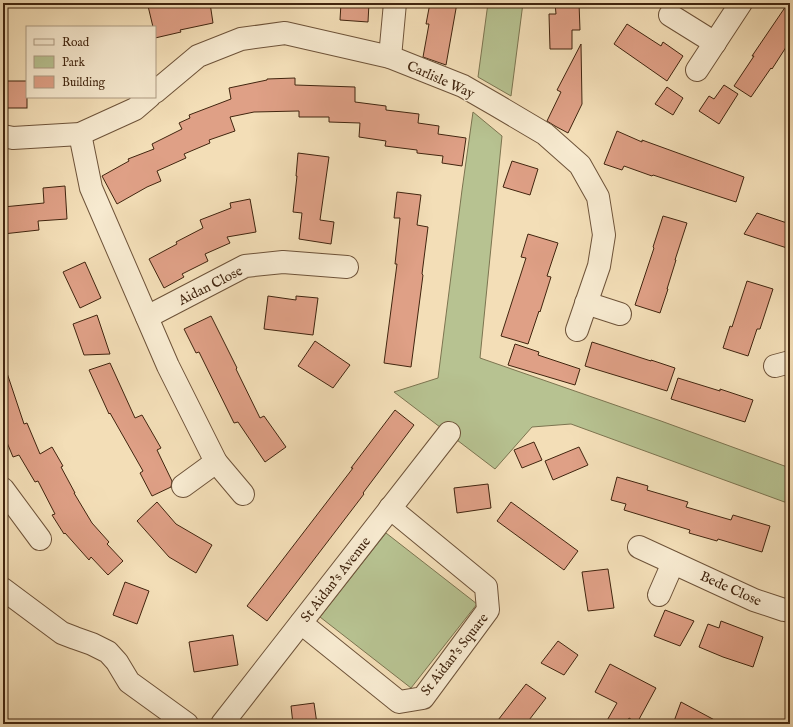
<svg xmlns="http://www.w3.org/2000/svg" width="793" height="727" font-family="'IM FELL English',serif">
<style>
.green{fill:#b7c291;stroke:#7c7450}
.building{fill:#dfa086;stroke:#41250f}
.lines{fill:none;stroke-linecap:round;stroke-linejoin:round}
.minor-casing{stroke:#6e5339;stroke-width:24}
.tertiary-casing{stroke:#6e5339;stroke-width:24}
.minor{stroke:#f7ead0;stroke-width:22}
.tertiary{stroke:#f7ead0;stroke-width:22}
.labels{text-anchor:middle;stroke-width:3;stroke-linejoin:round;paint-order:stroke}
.street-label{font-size:14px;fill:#41250f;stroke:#f7ead0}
</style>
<rect width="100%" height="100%" fill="#f3deb7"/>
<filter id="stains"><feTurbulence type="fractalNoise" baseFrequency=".005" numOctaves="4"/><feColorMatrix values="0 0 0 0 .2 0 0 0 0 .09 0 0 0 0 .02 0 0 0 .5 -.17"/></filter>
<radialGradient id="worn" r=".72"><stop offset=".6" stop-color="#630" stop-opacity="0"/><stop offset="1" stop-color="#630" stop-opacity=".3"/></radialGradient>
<g class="green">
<path d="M488,3H523L511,96L478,77Z"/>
<path d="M473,112L502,136L480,358L661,421L790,468V504L571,424L532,427L495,469L394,392L438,378L462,190Z"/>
<path d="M386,533L477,604L411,688L320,617Z"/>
</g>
<g class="building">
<path d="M163,3H210L213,23L180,30L181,32L155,38V27H153L148,6Z"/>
<path d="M341,3H369L368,22L340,20Z"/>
<path d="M430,3H457L446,65L423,57L429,24H426Z"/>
<path d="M555,3H579L580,30H572V49H550L549,14H556Z"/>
<path d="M788,3H790V41L772,69L771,68L751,97L734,86L754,56H752Z"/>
<path d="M627,24L661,46L663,42L683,56L667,81L614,44Z"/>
<path d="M581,44L582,104L568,133L555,126L547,121L561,92L557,90Z"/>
<path d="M295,78V85L355,87V102L386,106V110L419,114L418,123L439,126L438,134L466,138L462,166L442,163L443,156L417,153V150L385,146L386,141L359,137L360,123L329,122V117H299V111L254,112L230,117L235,131L209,140L210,143L184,154L186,158L157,171L161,181L147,187L117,204L102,176L129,161L128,159L154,149L152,144L182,129L179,123L190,118L189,115L231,99L229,88L267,80V79Z"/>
<rect x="3" y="81" width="24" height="27"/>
<path d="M724,85L738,94L719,124L699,111L709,96L714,99Z"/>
<path d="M667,87L683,98L673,115L655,104Z"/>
<path d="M617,131L642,142V140L744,177L736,202L653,175L652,176L624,166L622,170L604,164Z"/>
<path d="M298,153L329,157L320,220L334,222L331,244L299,239L302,213L293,212L297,176H296Z"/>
<path d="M512,161L538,169L530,195L503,187Z"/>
<path d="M65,186L67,219L38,221L39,230L3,234V207L44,203L43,188Z"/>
<path d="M397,192L421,195L417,225L428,227L422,274L423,275L411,367L384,363L397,264H395L400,218H394Z"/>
<path d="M250,199L256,232L227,237L230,243L205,254L208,261L182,274L184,277L164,288L149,259L177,244L176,242L203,228L200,220L231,208L230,203Z"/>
<path d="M757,213L790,224V249L744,234Z"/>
<path d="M663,216L687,223L675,260H676L667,289H668L660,313L635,305L654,248L653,247Z"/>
<path d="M528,234L558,243L547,276L551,277L540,312L539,311L528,344L501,336L526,258L521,257Z"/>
<path d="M85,262L101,298L80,308L63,272Z"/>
<path d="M747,281L773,289L760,329H757L748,356L723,348L730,326L732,327Z"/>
<path d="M268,296L296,300V296L318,298L313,335L264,329Z"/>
<path d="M97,315L110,354L84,355L73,324Z"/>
<path d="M211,316L237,368L236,369L260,418L264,416L286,447L265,462L238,422L234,423L199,352L196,353L184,329Z"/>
<path d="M315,341L350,365L333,388L298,366Z"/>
<path d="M592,342L651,361V360L675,368L667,391L585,366Z"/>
<path d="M515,344L539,352L538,355L580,369L575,385L508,365Z"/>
<path d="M110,363L135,418L142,415L161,448L157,450L172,481L171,487L152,496L140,473L143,471L110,413L109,414L89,370Z"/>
<path d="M6,370L24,424L27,423L40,454L52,447L63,466L61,467L75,493H74L92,523L109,542L107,544L123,561L108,575L91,557L89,560L65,533L64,534L52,515L55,514L38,481L35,482L19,455L13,457L3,433V371Z"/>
<path d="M678,378L720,391V389L753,400L745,422L671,399Z"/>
<path d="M395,410L414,425L363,493L364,494L267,621L247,606L353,468H351Z"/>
<path d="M534,442L542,460L522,468L514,450Z"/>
<path d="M579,447L588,465L553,480L545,461Z"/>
<path d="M617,477L648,486L647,490L688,502L686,507L731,520L733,515L770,526L762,552L718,539L717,541L689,533L690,530L624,510L626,504L611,500Z"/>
<path d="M488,484L491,508L457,513L454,488Z"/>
<path d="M157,502L176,524L212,545L196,573L169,557L137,521Z"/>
<path d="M511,502L578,551L564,570L497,521Z"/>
<path d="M608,569L614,608L588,611L582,572Z"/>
<path d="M125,582L149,591L137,624L113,615Z"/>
<path d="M665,610L694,621L680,646L654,636Z"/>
<path d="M721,621L763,637L753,667L723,657L699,647L708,624L719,628Z"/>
<path d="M233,635L238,665L194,672L189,642Z"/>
<path d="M558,641L578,655L564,675L541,663Z"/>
<path d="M610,664L656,688L637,723L629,718L626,724H605L617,703L595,692Z"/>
<path d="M526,684L546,698L526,724H495Z"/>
<path d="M681,702L722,724H673Z"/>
<path d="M314,703L317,724H293L291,706Z"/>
</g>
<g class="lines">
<g class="minor-casing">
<g id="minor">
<path d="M670,15L715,43"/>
<path d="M390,57L395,3"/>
<path d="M697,70L741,3"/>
<path d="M155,92L198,56L241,39L285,33L390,57L463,86L496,105L545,134L580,165L598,197L604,235L599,266L577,330"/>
<path d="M80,134L91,188L168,366L216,462L243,494"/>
<path d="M3,136L13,138L80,134L135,109L149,97"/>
<path d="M586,303L620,314"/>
<path d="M147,317L245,266L283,262L347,267"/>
<path d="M775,366L790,362"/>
<path d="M183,486L216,462"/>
<path d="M3,489L40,539"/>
<path d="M639,547L754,600L784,610L790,611"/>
<path d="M659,595L673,563"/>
<path d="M301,623L399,702L423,698L488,610L486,587L390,508"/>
<path d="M222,724L449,433"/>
</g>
</g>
<g class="tertiary-casing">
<path id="tertiary" d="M3,589L62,633L75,638L92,644L108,652L117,662L129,682L187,724"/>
</g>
<use href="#minor" class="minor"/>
<use href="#tertiary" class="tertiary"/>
</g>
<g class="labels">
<g class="street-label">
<text transform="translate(441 79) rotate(24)" y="5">Carlisle Way</text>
<text transform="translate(210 285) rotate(-27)" y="5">Aidan Close</text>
<text transform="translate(335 579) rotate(-52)" y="5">St Aidan's Avenue</text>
<text transform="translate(731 588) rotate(24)" y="5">Bede Close</text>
<text transform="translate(454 654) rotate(-52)" y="5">St Aidan's Square</text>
</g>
</g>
<rect width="793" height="727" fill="none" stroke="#f3deb7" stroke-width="16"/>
<rect x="4" y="4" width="785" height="719" fill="none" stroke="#41250f" stroke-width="2"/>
<rect x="8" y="8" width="777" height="711" fill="none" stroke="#41250f"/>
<rect x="26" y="26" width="130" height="72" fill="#f7ead0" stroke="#ae9b83"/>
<rect x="34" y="39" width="20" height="6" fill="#f7ead0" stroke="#ae9b83"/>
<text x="62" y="46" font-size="12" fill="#41250f">Road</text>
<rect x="34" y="56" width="20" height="12" fill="#b7c291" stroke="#ae9b83"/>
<text x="62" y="66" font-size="12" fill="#41250f">Park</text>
<rect x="34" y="76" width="20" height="12" fill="#dfa086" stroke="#ae9b83"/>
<text x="62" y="86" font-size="12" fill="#41250f">Building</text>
<rect width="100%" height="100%" filter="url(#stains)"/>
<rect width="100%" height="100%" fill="url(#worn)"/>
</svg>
